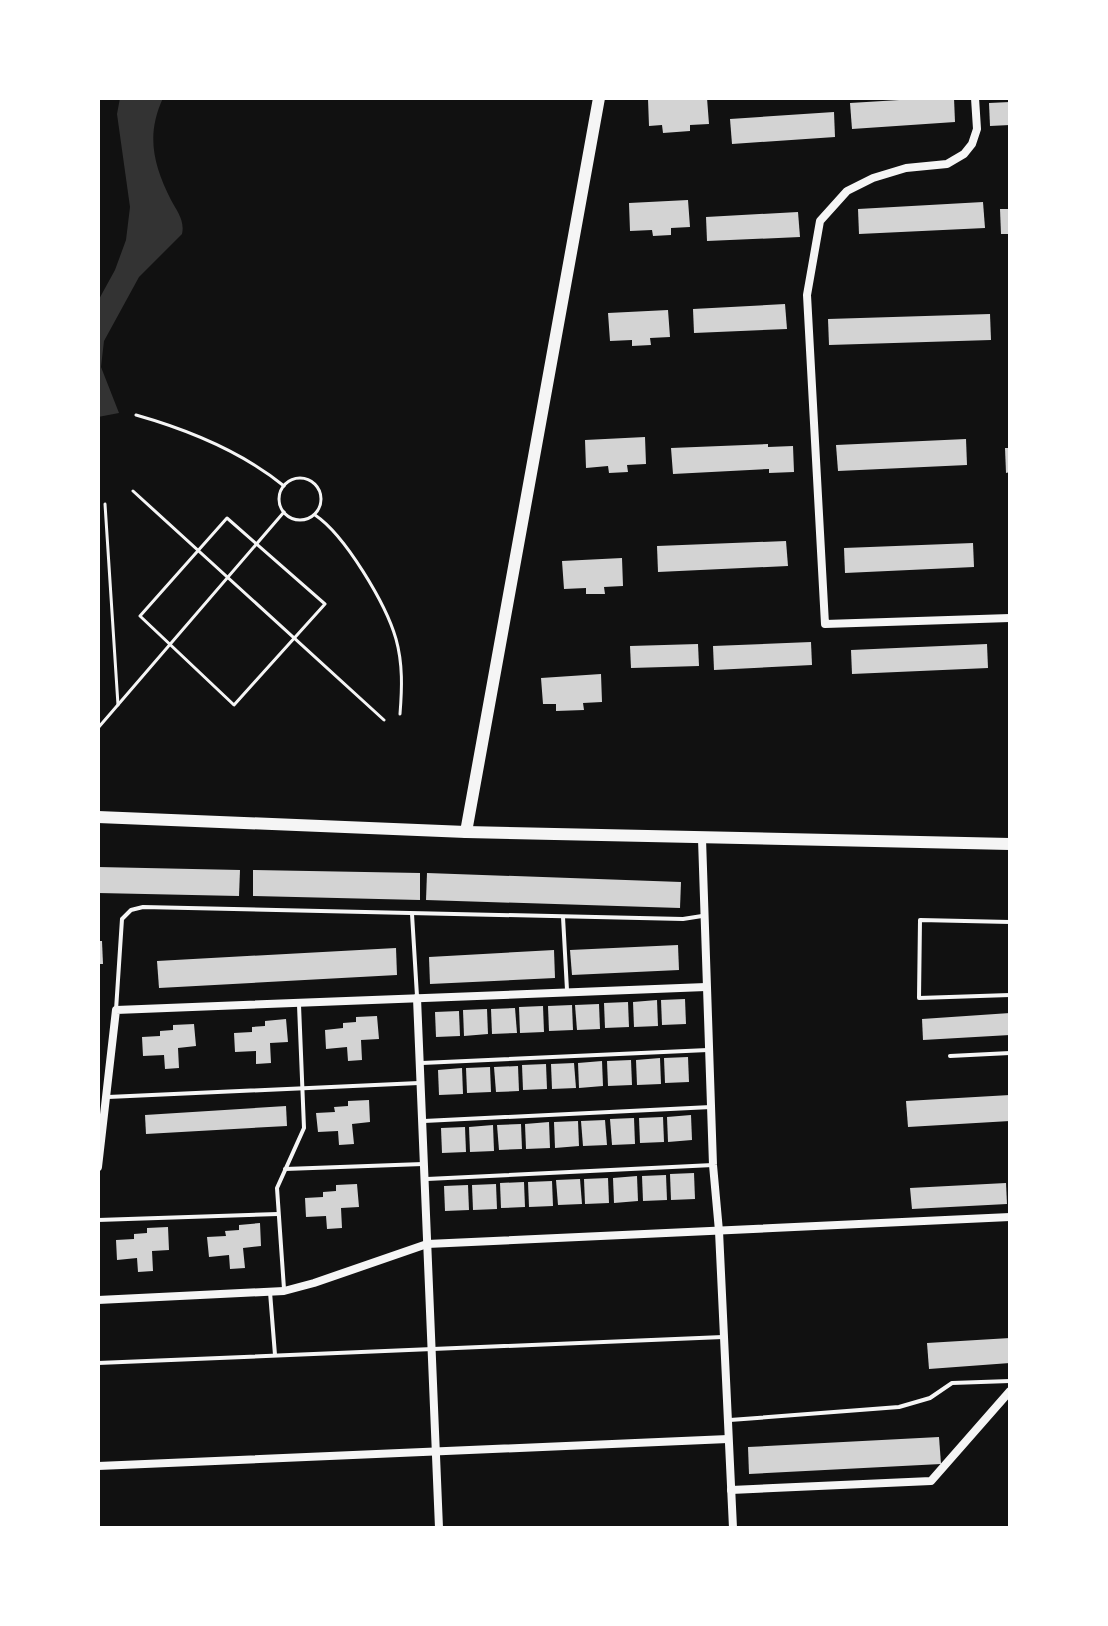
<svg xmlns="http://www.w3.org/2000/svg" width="1108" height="1626" font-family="'Roboto Condensed',sans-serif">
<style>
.water{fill:#333}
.building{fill:#d3d3d3}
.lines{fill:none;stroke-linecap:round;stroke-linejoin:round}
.path{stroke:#f5f5f5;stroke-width:3}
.service{stroke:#f5f5f5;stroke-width:4}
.minor{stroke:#f5f5f5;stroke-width:8}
.secondary{stroke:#f5f5f5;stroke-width:12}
</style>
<rect width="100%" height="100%" fill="#111"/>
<path class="water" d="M120,98H163C146,135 153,164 171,200C177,211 185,221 182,234L139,277L104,341L101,367L119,413L98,417V301L115,270L126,240L130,207L117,114Z"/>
<g class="building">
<path d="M707,98L709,124L690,125V131L663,133L662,125L649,126L648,99Z"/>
<path d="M932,98H954L955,122L852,129L850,103Z"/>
<path d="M1010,102V125L990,126L989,103Z"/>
<path d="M834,112L835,137L732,144L730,119Z"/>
<path d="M688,200L690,227L671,228V235L653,236L652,230L630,231L629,203Z"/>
<path d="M983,202L985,228L859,234L858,209Z"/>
<path d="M1000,209H1010V234H1001Z"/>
<path d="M798,212L800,237L707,241L706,217Z"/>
<path d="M785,304L787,329L694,333L693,309Z"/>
<path d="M668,310L670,337L650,338L651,345L632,346V340L610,341L608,313Z"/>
<path d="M990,314L991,340L829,345L828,319Z"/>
<path d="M645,437L646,464L627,465L628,472L609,473L608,466L586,468L585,440Z"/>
<path d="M966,439L967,465L838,471L836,445Z"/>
<path d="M768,444V447L793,446L794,472L769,473V469L673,474L671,448Z"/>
<path d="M1005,448H1010V472L1006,473Z"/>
<path d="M786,541L788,566L658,572L657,546Z"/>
<path d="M973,543L974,567L845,573L844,548Z"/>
<path d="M622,558L623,586L604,587L605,594H586V588L564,589L562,561Z"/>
<path d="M811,642L812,665L714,670L713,646Z"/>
<path d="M698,644L699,666L631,668L630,646Z"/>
<path d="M987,644L988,668L852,674L851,650Z"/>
<path d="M601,674L602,702L583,703L584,710L556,711V704H543L541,678Z"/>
<path d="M98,867L240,870L239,896L98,893Z"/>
<path d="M253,870L420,873V900L253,896Z"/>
<path d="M427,873L681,882L680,908L426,900Z"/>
<path d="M98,941H102L103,964H98Z"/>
<path d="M678,945L679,970L572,975L570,950Z"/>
<path d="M396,948L397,975L159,988L157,961Z"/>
<path d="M554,950L555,978L430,984L429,957Z"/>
<path d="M685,999L686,1024L662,1025L661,1000Z"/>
<path d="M657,1000L658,1026L634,1027L633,1002Z"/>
<path d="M628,1002L629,1027L605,1028L604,1003Z"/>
<path d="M599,1004L600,1029L577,1030L575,1005Z"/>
<path d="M572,1005L573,1030L549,1031L548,1006Z"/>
<path d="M543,1006L544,1032L520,1033L519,1007Z"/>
<path d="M515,1008L517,1033L492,1034L491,1009Z"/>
<path d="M487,1009L488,1034L464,1036L463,1010Z"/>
<path d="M459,1011L460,1036L436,1037L435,1012Z"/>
<path d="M1010,1013V1035L923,1040L922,1019Z"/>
<path d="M377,1016L379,1039L361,1040L362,1060L348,1061L347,1047L326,1049L325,1030L343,1028V1023L356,1022V1017Z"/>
<path d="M286,1019L288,1042L270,1043L271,1063L256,1064V1051L235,1052L234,1033L252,1032V1027L265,1026V1021Z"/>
<path d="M194,1024L196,1046L178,1048L179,1068L165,1069L164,1055L143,1056L142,1037L160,1036V1031L173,1030V1025Z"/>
<path d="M688,1057L689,1082L665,1083L664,1058Z"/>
<path d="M660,1058L661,1084L637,1085L636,1060Z"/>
<path d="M631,1060L632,1085L608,1086L607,1061Z"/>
<path d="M602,1061L603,1086L579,1088L578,1063Z"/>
<path d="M574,1063L576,1088L552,1089L551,1064Z"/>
<path d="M546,1064L547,1089L523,1090L522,1065Z"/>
<path d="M518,1066L519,1091L496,1092L494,1067Z"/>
<path d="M490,1067L491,1092L467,1093L466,1068Z"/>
<path d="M462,1068L463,1094L439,1095L438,1070Z"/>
<path d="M1010,1095V1121L908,1127L906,1101Z"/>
<path d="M369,1100L370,1122L352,1124L354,1144L339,1145L338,1131L318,1132L316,1113L335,1112L334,1107L348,1106V1101Z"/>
<path d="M286,1106L287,1126L146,1134L145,1115Z"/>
<path d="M691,1115L692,1140L668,1142L667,1117Z"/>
<path d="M663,1117L664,1142L640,1143L639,1118Z"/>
<path d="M634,1118L635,1144L612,1145L610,1119Z"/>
<path d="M605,1120L607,1145L583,1146L581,1121Z"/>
<path d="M578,1121L579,1146L555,1148L554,1122Z"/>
<path d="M549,1122L550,1148L526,1149L525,1124Z"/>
<path d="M521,1124L522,1149L499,1150L497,1125Z"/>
<path d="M493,1125L494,1151L470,1152L469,1127Z"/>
<path d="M465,1127L466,1152L442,1153L441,1128Z"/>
<path d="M694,1173L695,1199L671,1200L670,1174Z"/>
<path d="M666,1175L667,1200L643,1201L642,1176Z"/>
<path d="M637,1176L638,1201L614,1203L613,1178Z"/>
<path d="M608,1178L609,1203L585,1204L584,1179Z"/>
<path d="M580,1179L582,1204L558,1205L556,1180Z"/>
<path d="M552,1181L553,1206L529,1207L528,1182Z"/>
<path d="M524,1182L525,1207L501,1208L500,1183Z"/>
<path d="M1006,1183L1007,1204L912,1209L910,1188Z"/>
<path d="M357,1184L359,1207L341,1208L342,1228L327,1229L326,1216L306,1217L305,1198L323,1197V1192L336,1191V1185Z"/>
<path d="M496,1184L497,1209L473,1210L472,1185Z"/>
<path d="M468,1185L469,1210L445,1211L444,1186Z"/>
<path d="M260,1223L261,1246L243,1248L245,1268L230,1269L229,1255L209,1257L207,1237L226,1236L225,1231L239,1230V1225Z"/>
<path d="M168,1227L169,1250L152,1251L153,1271L138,1272L137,1258L117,1260L116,1240L134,1239V1234L147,1233V1228Z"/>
<path d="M1010,1338V1363L929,1369L927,1343Z"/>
<path d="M939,1437L941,1464L749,1474L748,1447Z"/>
</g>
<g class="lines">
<g class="path">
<path d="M136,415C189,430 241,451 284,486"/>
<circle cx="300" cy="499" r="21"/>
<path d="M133,491L384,720"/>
<path d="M105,504L118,705"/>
<path d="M315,515C345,535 386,604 396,639C403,664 402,689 400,714"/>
<path d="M227,518L325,604L234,705L140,616Z"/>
<path d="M98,728L284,512"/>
</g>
<g class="service">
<path d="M412,914L417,996"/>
<path d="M563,917L567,990"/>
<path d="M1010,922L920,920L919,998L1010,995"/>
<path d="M116,1010L122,919L131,910L143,907L683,919L702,916"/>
<path d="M950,1056L1010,1053"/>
<path d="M422,1063L708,1050"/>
<path d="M108,1097L419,1083"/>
<path d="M424,1121L711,1107"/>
<path d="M285,1169L423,1164"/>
<path d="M427,1179L713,1165"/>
<path d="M98,1220L278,1214"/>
<path d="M284,1289L277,1188L304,1128L299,1005"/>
<path d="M270,1292L275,1355"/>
<path d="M98,1363L723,1337"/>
<path d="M730,1420L899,1407L930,1398L952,1383L1010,1381"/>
</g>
<g class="minor">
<path d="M975,98L977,129L972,144L964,154L947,164L906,168L873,178L847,191L820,221L807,295L825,624L1010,618"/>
<path d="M702,839L713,1165L719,1231L733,1528"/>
<path d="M417,998L439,1528"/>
<path d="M98,1167L116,1010L706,987"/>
<path d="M98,1300L284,1291L314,1283L427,1244L1010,1217"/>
<path d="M98,1466L728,1439"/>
<path d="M731,1490L931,1481L1010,1391"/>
</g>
<g class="secondary">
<path d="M98,817L466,832L1010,844"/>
<path d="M466,832L599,98"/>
</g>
</g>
<rect width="1108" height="1626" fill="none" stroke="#ffffff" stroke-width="200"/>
</svg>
